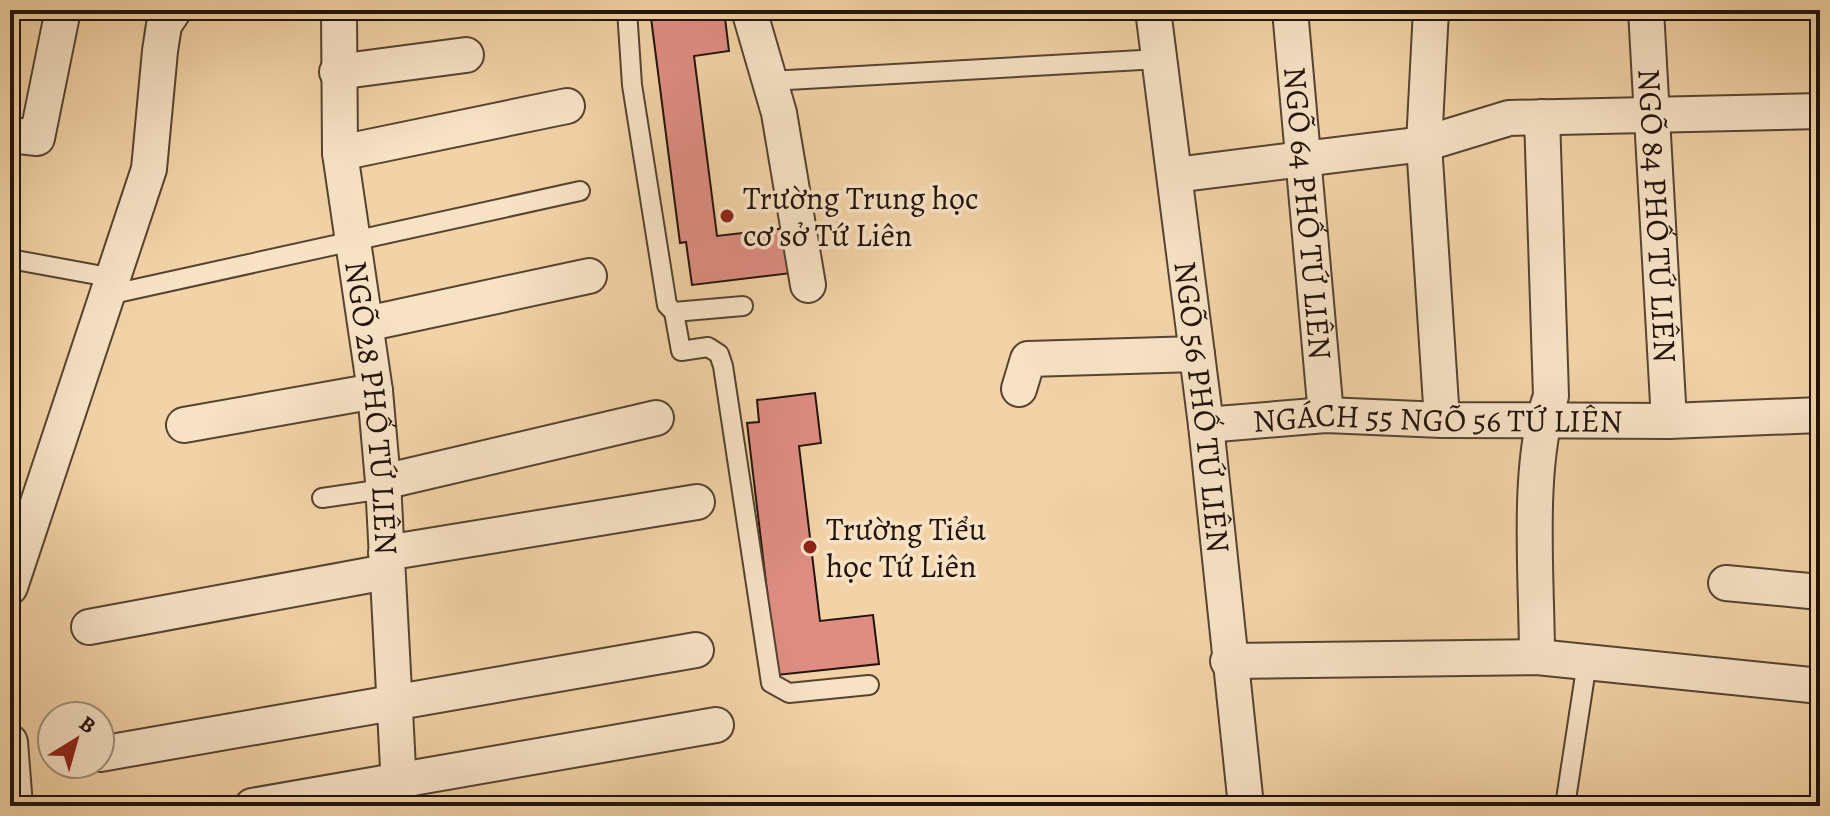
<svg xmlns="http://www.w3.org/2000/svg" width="1830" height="816" font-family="Alegreya,serif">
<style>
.building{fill:#df8d83;stroke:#221308;stroke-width:2}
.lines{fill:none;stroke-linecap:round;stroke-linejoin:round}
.service-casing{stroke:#564330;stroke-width:22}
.minor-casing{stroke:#564330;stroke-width:38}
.service{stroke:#f7e2c6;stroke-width:18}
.minor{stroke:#f7e2c6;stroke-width:34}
.poi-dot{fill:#8f2418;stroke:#f7e2c6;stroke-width:3}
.labels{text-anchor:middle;stroke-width:7;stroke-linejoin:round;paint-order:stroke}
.poi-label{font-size:32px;fill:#221308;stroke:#f7e2c6;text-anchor:start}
.street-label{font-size:32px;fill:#221308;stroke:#f7e2c6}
</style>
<rect width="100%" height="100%" fill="#f2d3a7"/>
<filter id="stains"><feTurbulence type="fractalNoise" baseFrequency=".0025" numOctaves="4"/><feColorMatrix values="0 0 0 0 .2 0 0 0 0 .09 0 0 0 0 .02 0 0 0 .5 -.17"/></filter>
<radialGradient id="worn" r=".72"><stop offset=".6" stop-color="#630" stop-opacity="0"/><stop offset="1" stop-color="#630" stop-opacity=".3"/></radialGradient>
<g class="building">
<path d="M660,10H724L729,51L694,56L717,236L786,228L792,273L692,285L686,242L680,243L651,18L661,16Z"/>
<path d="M815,393L821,443L799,446L820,621L873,615L879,664L777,675L747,423L759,422L757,400Z"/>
</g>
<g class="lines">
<g class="service-casing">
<g id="service">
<path d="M627,10L632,85L667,305L674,312L743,306"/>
<path d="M770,81L1159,59"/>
<path d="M10,259L114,278"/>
<path d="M108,295L580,191"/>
<path d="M674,312L681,351L708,347L719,354L723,366L771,683L789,693L869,685"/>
<path d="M322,498L384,489"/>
<path d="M1565,806L1587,662"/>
</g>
</g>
<g class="minor-casing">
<g id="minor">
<path id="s1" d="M339,10L340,153L375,391L383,482L400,806"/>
<path d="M749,10L779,113L808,285"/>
<path id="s2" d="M1153,10L1206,425L1246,806"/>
<path id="s3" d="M1290,10L1326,415"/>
<path d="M1431,10L1424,144L1442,420"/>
<path id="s4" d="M1646,10L1669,421"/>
<path d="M337,72L466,55"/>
<path d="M10,135L37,138L63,10"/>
<path d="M340,153L567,106"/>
<path d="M1175,175L1424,144L1509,118L1820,111"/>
<path d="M366,324L589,276"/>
<path d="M1019,389L1028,359L1197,354"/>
<path d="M184,425L375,391"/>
<path id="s5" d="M1206,425L1326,415L1442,420L1669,421L1820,415"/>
<path d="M383,482L656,418"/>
<path d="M386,553L697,502"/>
<path d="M1726,583L1820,592"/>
<path d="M10,587L149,169L160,51L164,25L174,10"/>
<path d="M89,627L386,572"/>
<path d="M1537,657C1537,581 1526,465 1551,396L1542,117"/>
<path d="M1228,661L1537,657L1820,686"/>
<path d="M10,742L15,806"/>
<path d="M100,754L696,650"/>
<path d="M252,806L716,725"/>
</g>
</g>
<use href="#service" class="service"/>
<use href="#minor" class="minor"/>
</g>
<g class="poi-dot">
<circle cx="727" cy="216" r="8"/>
<circle cx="810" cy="547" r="8"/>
</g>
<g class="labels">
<g class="poi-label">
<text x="743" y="209">Trường Trung học<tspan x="743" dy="37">cơ sở Tứ Liên</tspan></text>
<text x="826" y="540">Trường Tiểu<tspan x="826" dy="37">học Tứ Liên</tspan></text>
</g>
<g class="street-label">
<text dy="11" stroke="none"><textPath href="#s3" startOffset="204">NGÕ 64 PHỐ TỨ LIÊN</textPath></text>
<text dy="11" stroke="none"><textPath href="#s4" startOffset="206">NGÕ 84 PHỐ TỨ LIÊN</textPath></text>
<text dy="11" stroke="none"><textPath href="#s1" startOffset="400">NGÕ 28 PHỐ TỨ LIÊN</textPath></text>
<text dy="11" stroke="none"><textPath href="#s2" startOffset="400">NGÕ 56 PHỐ TỨ LIÊN</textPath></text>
<text dy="11" stroke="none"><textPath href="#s5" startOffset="232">NGÁCH 55 NGÕ 56 TỨ LIÊN</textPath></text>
</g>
</g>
<rect width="1830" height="816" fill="none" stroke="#f2d3a7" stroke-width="40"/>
<rect x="12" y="12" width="1806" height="792" fill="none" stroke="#221308" stroke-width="4"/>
<rect x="20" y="20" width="1790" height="776" fill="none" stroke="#221308" stroke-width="2"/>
<g transform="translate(76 740) rotate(37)"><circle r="38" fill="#f7e2c6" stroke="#a28f7a" stroke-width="2"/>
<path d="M0-6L14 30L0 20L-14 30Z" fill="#8f2418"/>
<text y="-12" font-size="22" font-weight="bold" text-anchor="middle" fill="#221308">B</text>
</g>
<rect width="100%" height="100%" filter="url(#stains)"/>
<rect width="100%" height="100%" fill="url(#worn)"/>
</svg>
